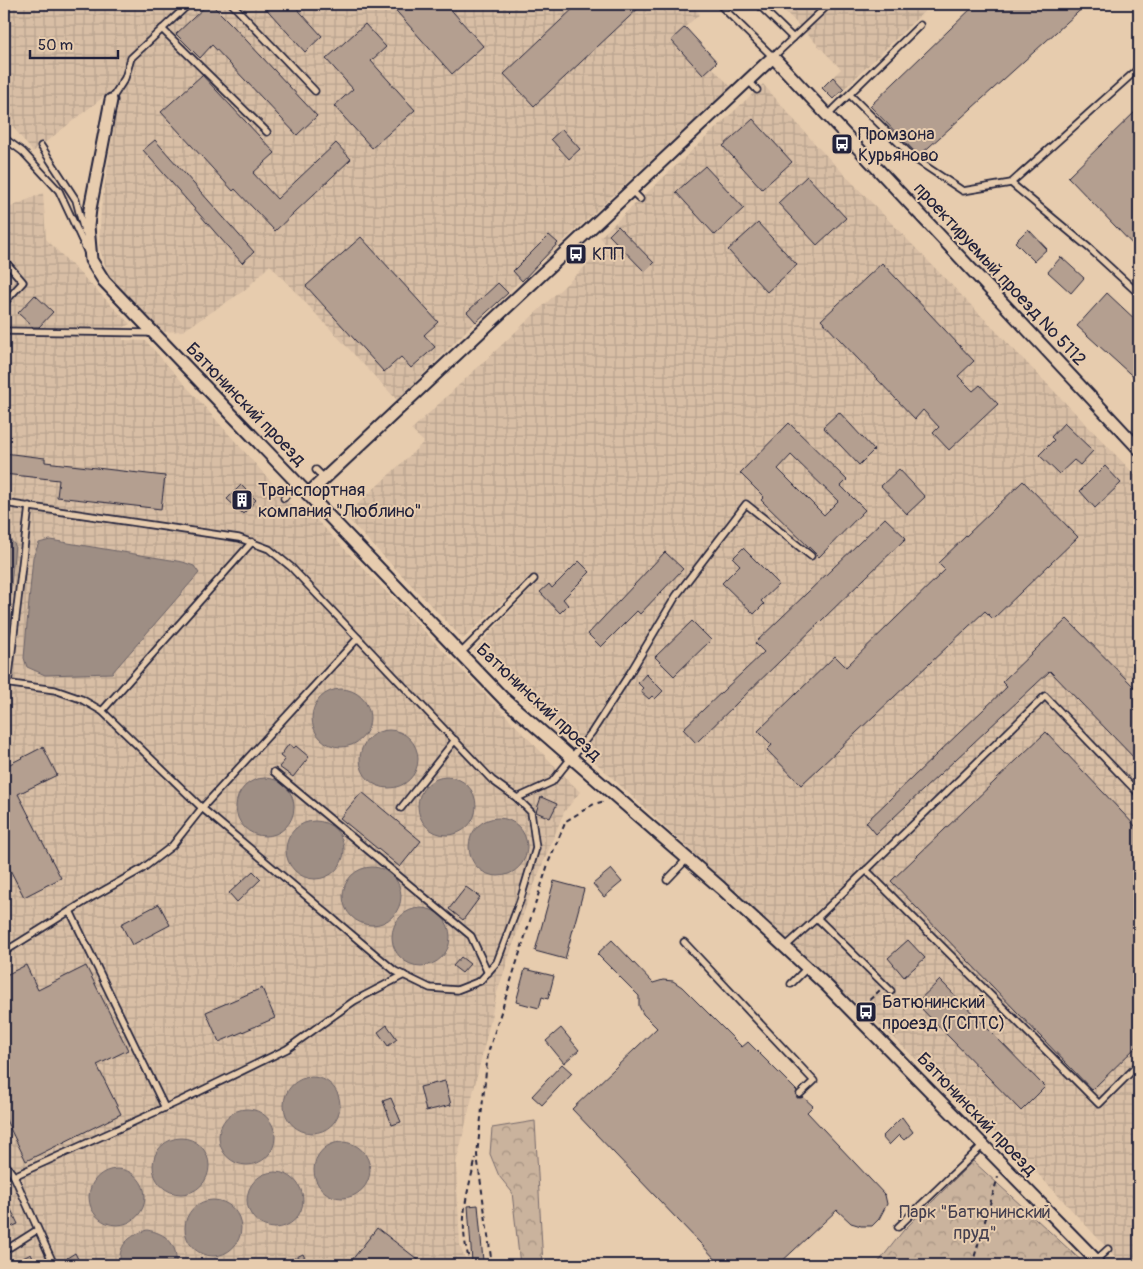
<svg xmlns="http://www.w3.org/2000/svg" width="1143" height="1269" font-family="Pangolin,sans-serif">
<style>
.industrial{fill:url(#industrial-grid)}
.forest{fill:url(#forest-crowns);stroke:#766a6c}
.water{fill:#9e8e84;stroke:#6c6367}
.building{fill:#b49f90;stroke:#22223b;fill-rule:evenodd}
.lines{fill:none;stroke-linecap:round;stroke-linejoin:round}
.service-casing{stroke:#22223b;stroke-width:9}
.minor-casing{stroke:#22223b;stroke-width:15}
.path{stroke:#22223b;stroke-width:2;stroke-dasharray:5 4;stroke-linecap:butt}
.service{stroke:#e7ccae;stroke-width:5.5}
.minor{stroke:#e7ccae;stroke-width:11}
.labels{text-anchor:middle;stroke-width:4;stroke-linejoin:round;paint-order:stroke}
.poi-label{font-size:18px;fill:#22223b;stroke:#e7ccae;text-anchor:start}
.street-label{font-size:18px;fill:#22223b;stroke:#e7ccae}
.park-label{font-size:18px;fill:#443f4f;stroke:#e7ccae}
</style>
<defs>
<pattern id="industrial-grid" width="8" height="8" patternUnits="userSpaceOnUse" patternTransform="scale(1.25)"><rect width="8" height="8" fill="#d8bea5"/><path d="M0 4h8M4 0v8" fill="none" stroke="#b9a38f"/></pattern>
<pattern id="forest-crowns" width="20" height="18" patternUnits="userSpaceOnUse" patternTransform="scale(1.25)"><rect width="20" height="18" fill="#cab39d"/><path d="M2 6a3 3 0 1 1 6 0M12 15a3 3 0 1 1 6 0" fill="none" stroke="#a49181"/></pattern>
</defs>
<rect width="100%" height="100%" fill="#e7ccae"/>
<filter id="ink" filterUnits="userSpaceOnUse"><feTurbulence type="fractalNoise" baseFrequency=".02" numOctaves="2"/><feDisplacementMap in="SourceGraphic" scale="10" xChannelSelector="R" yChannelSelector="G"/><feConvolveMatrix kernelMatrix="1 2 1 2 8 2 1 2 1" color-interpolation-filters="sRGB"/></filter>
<g filter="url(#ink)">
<g class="industrial">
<path d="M4,4H690L700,14L685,27L717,62L712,67L731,87L470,327L397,400L270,265L245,290L183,331L159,332L109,277L99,247L101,209L117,107L106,95L33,152L4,116Z"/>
<path d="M778,4H932L844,89L833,77L841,69Z"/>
<path d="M763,84L816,145L1139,479V1265H1123L1024,1159L474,650L537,583L530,576L463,639L345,516L424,442L411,430L607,246L600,237Z"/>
<path d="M43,193L46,239L130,324L124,327L123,340L146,341L297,511L307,510L580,792L564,812L528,900L497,993L456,1164L460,1245L467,1265H4V210Z"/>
</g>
<g class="forest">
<path d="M535,1121L543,1265H520L512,1192L499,1176L490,1154L492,1128Z"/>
<path d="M973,1161L1086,1265H874L878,1263L903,1231Z"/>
</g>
<g class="water">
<path d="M4,537H8L15,545L4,657Z"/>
<path d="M50,540L183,562L194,566L199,573L112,673L45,675L27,667L24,658L33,557L39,543Z"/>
<circle cx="341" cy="718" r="29"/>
<circle cx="389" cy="759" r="29"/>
<circle cx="447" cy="806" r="29"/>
<circle cx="265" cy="807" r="29"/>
<circle cx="498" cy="847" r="29"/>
<circle cx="315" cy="850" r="29"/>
<circle cx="372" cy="896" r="29"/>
<circle cx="421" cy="937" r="29"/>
<circle cx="312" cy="1105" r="28"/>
<circle cx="247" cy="1137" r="28"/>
<circle cx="181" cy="1166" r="28"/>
<circle cx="342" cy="1170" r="28"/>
<circle cx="117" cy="1197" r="28"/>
<circle cx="275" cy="1200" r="28"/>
<circle cx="213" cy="1228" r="28"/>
<path d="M147,1230C166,1233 178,1244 176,1265H121C116,1246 130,1235 147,1230Z"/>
</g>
<g class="building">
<path d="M208,4H211L233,26L317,116L297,135L212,45L200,58L176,34Z"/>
<path d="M262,4H293L322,36L305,52Z"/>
<path d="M390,4H446L483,46L452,74Z"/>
<path d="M578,4H643L534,106L504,74Z"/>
<path d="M976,4H1087L919,156L870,106Z"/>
<path d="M365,24L386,47L371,61L415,110L372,148L334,106L353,89L326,59Z"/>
<path d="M685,27L717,62L703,75L671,40Z"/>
<path d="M202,75L275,153L253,173L277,199L336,143L351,159L275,231L235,189L233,191L161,112Z"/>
<path d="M833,77L844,89L833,99L822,88Z"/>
<path d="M1139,108V251L1068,177Z"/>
<path d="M753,119L792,162L762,189L723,146Z"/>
<path d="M562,129L580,149L569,159L551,139Z"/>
<path d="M155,140L254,252L242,263L143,150Z"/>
<path d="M705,166L744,208L715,235L676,192Z"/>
<path d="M807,176L846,218L817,245L778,203Z"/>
<path d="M758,223L797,265L767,292L728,250Z"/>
<path d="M618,226L654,263L645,272L609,235Z"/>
<path d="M1028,229L1047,249L1034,261L1015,242Z"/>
<path d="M549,235L558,243L522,281L513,271Z"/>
<path d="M361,237L438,322L424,335L435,347L411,368L401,357L384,372L306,286Z"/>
<path d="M1061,257L1084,278L1071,293L1048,272Z"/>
<path d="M882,263L974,361L958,376L973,391L980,385L998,404L949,450L933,433L939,427L923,410L915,419L821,320Z"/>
<path d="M498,283L508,293L476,322L467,312Z"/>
<path d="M1107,293L1139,323V382L1077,326Z"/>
<path d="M35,295L53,312L39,327H33L18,313Z"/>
<path d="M839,412L874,450L859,465L823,427Z"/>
<path d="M789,423L847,480L841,486L865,510L819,557L761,500L764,497L740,473ZM791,455L838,501L824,515L778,469Z"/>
<path d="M1064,423L1093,451L1080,465L1074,460L1059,474L1039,455L1054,440L1051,437Z"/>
<path d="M4,453L45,458V462L165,476L161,509L57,497L59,480L4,474Z"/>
<path d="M1105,466L1121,483L1095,508L1080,491Z"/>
<path d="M899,469L925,497L907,514L881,486Z"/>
<path d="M1023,481L1078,537L993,619L985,611L801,785L767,750L772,745L758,731L835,656L846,667L945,570L938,563Z"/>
<path d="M241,485L256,500L243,514L227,499Z"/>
<path d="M885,518L906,538L696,743L683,729L764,652L755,643Z"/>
<path d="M743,548L779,584L761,601L764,604L754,614L722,583L740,565L733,558Z"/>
<path d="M665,552L683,569L640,614L637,611L601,647L588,634Z"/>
<path d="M579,561L590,572L563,599L568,605L560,613L540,592L549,584L552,588Z"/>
<path d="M1067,619L1139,692V763L1050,671L876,834L866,822L1007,687L1002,682Z"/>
<path d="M692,621L711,640L674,676L655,657Z"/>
<path d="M646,674L663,691L655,699L652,696L649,699L640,691L643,688L638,683Z"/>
<path d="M1046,732L1139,830V1044L1092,1090L891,881Z"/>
<path d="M289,744L294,748L296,746L309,757L293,777L279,767L285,760L280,756Z"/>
<path d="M43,747L57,775L18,794L61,878L24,897L4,858V767Z"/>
<path d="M362,792L421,841L400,867L340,818Z"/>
<path d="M541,797L557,804L550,818L536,812Z"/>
<path d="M611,869L622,882L604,897L593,884Z"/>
<path d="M253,871L261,879L237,902L229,893Z"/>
<path d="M554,881L584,889L565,959L535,951Z"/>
<path d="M466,887L480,897L463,920L449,909Z"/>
<path d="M159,904L170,925L132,945L121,924Z"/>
<path d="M612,940L653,983L663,980L673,981L682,987L742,1047L748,1042L797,1091V1098L803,1097L813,1106L807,1112L885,1195L887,1204L879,1219L872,1226H861L851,1223L837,1210L778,1265H721L572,1109L657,1028L643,1014L639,1006V996L597,954Z"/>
<path d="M908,940L925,958L904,977L888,958Z"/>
<path d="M461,957L470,964L462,973L453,966Z"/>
<path d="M26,965L38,990L86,966L128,1050L97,1065L121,1114L26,1161L4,1116V976Z"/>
<path d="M525,969L554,976L548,999L542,997L539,1008L516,1002Z"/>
<path d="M940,980L1045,1087L1021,1111L916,1003Z"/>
<path d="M262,988L275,1018L219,1042L206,1012Z"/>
<path d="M387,1025L397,1039L388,1046L378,1032Z"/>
<path d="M561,1028L579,1050L564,1063L546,1041Z"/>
<path d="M562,1064L572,1073L542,1105L532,1096Z"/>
<path d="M445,1081L451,1105L426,1111L420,1087Z"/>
<path d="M391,1098L401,1122L392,1125L383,1101Z"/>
<path d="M902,1117L913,1132L904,1140L899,1135L889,1145L882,1137Z"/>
<path d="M4,1195L18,1224L4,1230Z"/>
<path d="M478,1205L483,1261L472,1262L468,1206Z"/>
<path d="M377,1228L425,1265H348Z"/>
<path d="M75,1253L81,1265H71L67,1258Z"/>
<path d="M31,1254L36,1265H9Z"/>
<path d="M303,1254L308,1265H280Z"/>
</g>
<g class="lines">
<g class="service-casing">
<g id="service">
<path d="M232,4L315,91"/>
<path d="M719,4L773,57L829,4"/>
<path d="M758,4L793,38"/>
<path d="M162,29L267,132"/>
<path d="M748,80L757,90"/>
<path d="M850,95L915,159L963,191L1011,183L1139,68"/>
<path d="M111,100L125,78L131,58L189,4"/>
<path d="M827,116L920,25"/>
<path d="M4,138L23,152L59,191L88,253"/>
<path d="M41,146L76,200L84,231"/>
<path d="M1011,183L1089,248L1139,294"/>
<path d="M631,190L640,199"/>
<path d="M4,260L23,282L4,303"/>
<path d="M4,331L152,333"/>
<path d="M316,470L324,478"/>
<path d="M284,498L297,482"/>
<path d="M4,503L239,538L269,549L291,567L492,780L517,798L531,812L536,848L520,901L497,962L480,981L457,990L430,988L395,971L202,808L102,711L81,699L55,690L4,683"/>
<path d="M461,653L534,579"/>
<path d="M8,684L29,506"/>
<path d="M102,711L252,542"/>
<path d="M274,772L471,936L488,973"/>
<path d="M517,798L552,782L592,732L630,673L676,596L746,504L811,556"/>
<path d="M401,808L455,740"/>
<path d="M866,870L1099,1104L1139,1064"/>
<path d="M667,880L687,859"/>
<path d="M70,911L165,1108"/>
<path d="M817,918L1045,696L1139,794"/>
<path d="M684,942L814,1081L800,1094"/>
<path d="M785,947L817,918L891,991"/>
<path d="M4,952L94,896L142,869L172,846L202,808L358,638"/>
<path d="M791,984L807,968"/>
<path d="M4,1162L14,1176L54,1265"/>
<path d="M14,1176L182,1100L287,1049L354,1001L404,975"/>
<path d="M898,1227L983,1145"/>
<path d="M4,1251L37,1230"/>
<path d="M1096,1260L1108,1249"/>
</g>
</g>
<g class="minor-casing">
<g id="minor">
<path d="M111,100L90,209L88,226L91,260L104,281L503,698L721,888L827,986L1096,1260L1098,1265"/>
<path d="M308,494L773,57L1139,449"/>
</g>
</g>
<g class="path">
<path d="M863,1006L880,990"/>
<path d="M471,1265C457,1225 466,1197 476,1158"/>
<path d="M492,1265L477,1155L488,1053L549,861L566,821L594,804L605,801"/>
<path d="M972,1265L998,1177"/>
</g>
<use href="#service" class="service"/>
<use href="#minor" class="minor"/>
</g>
</g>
<defs>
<g id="bus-square" transform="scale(1.125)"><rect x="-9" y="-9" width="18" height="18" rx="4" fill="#22223b" stroke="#e7ccae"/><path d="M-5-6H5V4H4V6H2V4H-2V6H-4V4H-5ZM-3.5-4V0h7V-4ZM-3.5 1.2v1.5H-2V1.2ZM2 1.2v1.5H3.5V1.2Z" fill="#fff"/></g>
<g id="building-square" transform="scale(1.125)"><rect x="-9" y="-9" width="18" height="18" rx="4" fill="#22223b" stroke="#e7ccae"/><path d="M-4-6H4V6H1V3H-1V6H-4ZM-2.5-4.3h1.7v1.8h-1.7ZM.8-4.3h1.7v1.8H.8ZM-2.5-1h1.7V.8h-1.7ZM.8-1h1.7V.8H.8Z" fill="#fff"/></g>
</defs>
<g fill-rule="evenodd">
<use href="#bus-square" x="842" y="144"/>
<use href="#bus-square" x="576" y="254"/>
<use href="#building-square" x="242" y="500"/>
<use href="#bus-square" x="866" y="1012"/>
</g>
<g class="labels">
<g class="poi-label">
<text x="858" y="140">Промзона<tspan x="858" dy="21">Курьяново</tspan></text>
<text x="592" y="260">КПП</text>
<text x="258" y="496">Транспортная<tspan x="258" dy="21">компания "Люблино"</tspan></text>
<text x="882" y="1008">Батюнинский<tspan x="882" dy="21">проезд (ГСПТС)</tspan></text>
</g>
<g class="street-label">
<text transform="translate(1000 274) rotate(47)" y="6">проектируемый проезд № 5112</text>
<text transform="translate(246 404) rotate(46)" y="6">Батюнинский проезд</text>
<text transform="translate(539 702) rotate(43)" y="6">Батюнинский проезд</text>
<text transform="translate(977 1114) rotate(46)" y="6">Батюнинский проезд</text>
</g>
<g class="park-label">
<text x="975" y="1218">Парк "Батюнинский<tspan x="975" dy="21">пруд"</tspan></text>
</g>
</g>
<rect width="1143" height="1269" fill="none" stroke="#e7ccae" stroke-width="20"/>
<rect x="10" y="10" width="1123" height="1249" fill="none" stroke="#22223b" stroke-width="2" filter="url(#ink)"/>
<path d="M30 50v8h88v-8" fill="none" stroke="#22223b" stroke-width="2.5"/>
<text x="38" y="50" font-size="15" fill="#22223b" stroke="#e7ccae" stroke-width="4" paint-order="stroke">50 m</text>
</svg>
